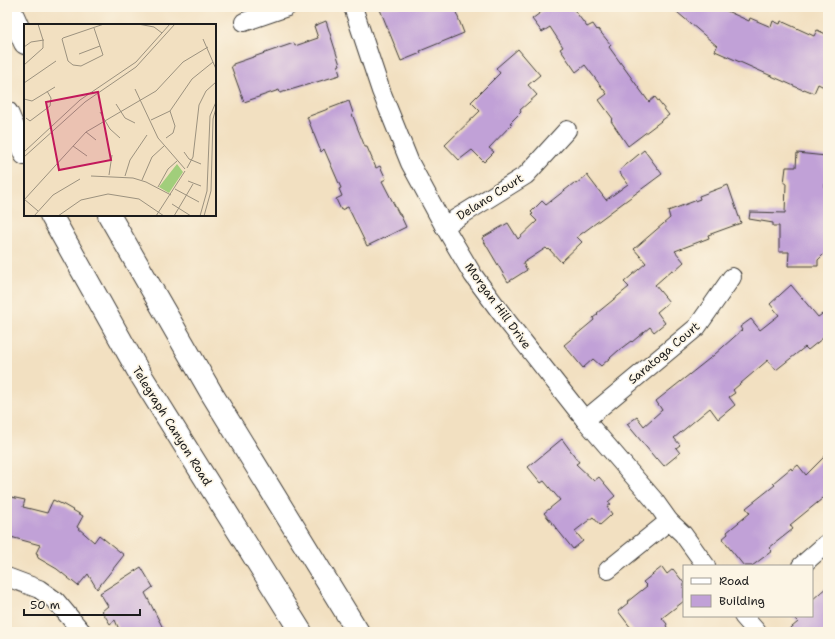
<svg xmlns="http://www.w3.org/2000/svg" width="835" height="639" font-family="'Shantell Sans',sans-serif">
<style>
.building{fill:#c1a1d7}
.lines{fill:none;stroke-linecap:round;stroke-linejoin:round}
.street-casing{stroke:#3c3935;stroke-width:20}
.primary-casing{stroke:#3c3935;stroke-width:24}
.street{stroke:#fff;stroke-width:18}
.primary{stroke:#fff;stroke-width:22}
.labels{text-anchor:middle;stroke-width:3.5;stroke-linejoin:round;paint-order:stroke}
.street-label{font-size:12px;fill:#1c1c1c;stroke:#fcf5e5}
.inset-road{fill:none;stroke:#9c927f;stroke-width:1}
.view{fill:#c2185b;fill-opacity:0.15;stroke:#c2185b;stroke-width:2}
.inset-edge{fill:none;stroke:#1c1c1c;stroke-width:2}
</style>
<rect width="100%" height="100%" fill="#fcf5e5"/>
<filter id="ink" filterUnits="userSpaceOnUse"><feTurbulence type="fractalNoise" baseFrequency=".025" numOctaves="2"/><feDisplacementMap in="SourceGraphic" scale="8" xChannelSelector="R" yChannelSelector="G"/><feConvolveMatrix kernelMatrix="1 2 1 2 8 2 1 2 1" color-interpolation-filters="sRGB"/></filter>
<filter id="wash" filterUnits="userSpaceOnUse"><feTurbulence type="fractalNoise" baseFrequency=".012" numOctaves="4" result="noise"/><feDisplacementMap in="SourceGraphic" scale="16" xChannelSelector="R" yChannelSelector="G"/><feGaussianBlur stdDeviation="0.9" result="paint"/><feColorMatrix in="noise" values="0 0 0 0 0 0 0 0 0 0 0 0 0 0 0 0 0 1.4 0 .05"/><feComposite in="paint" operator="in"/></filter>
<g filter="url(#wash)">
<rect width="100%" height="100%" fill="#f2e0c1"/>
<g id="blocks">
<g class="building">
<path d="M379,7H454L464,33L420,51L421,53L401,61Z"/>
<path d="M548,7H572L587,27L593,24L597,30L598,29L611,45L609,47L649,102L655,97L669,115L628,146L611,121L613,119L599,100L607,94L585,65L576,72L560,49L563,47L550,27L542,32L532,19Z"/>
<path d="M671,7H718L749,21L750,18L771,27L773,21L780,24L781,21L814,36L817,30L828,35V89L818,84L814,93L804,89L803,90L715,51L717,46Z"/>
<path d="M326,21L340,65L338,66L340,75L280,93L279,90L244,102L231,66H233V64L294,43L295,46L318,38L314,26Z"/>
<path d="M518,49L540,75L528,85L537,95L520,110L521,112L510,123L512,124L489,148L494,152L484,162L472,150L459,160L445,145L480,111L471,102L500,73L496,68Z"/>
<path d="M349,101L353,113L352,114L365,147H367L376,168L380,166L386,179L382,181L399,214H400L406,227L367,246L348,207L341,210L336,199L342,196L339,189L341,188L324,149L321,152L307,117Z"/>
<path d="M644,150L662,174L577,237L582,242L561,262L549,249L548,250L546,248L523,263L527,270L508,282L482,238L508,223L518,239L537,221L531,215L533,214L531,212L542,201L546,205L574,183L576,184L587,175L606,200L628,184L619,172L621,170V169Z"/>
<path d="M797,153L826,156V158L828,159V185L825,184V213L828,218V250L818,260V266H788L789,252H779V226H773V223L749,219L750,212L785,213L786,183H784L786,167H796Z"/>
<path d="M728,185L741,223L708,235L709,238L675,251L684,262L674,271L672,270L655,285L669,302L657,312L665,323L654,332L650,327L632,342L631,341L619,350L601,366L593,359L583,368L564,345L594,320L593,318L598,314L597,313L629,287L624,282L646,263L634,249L670,218L668,211L700,199L699,196Z"/>
<path d="M791,285L818,317L828,310V334L808,350L805,347L776,370L768,360L733,390L735,393L729,397L735,405L718,419L710,408L674,438L680,445L676,448L680,453L664,466L657,458L656,459L627,424L637,417L644,426L662,410L656,401L714,355L742,330L740,327L751,319L760,330L779,315L770,304Z"/>
<path d="M562,439L579,462L576,464L594,481L599,477L615,496L608,502L611,504L607,507L612,514L609,517L600,525L593,517L575,531L583,541L573,549L544,513L560,500L544,481L541,483L528,467Z"/>
<path d="M828,453V494L790,525L793,529L769,548L772,551L752,566H744L722,539L728,534L727,532L750,513L746,508L775,485L773,483L791,468L792,470L798,465L806,475Z"/>
<path d="M11,497L25,500L23,507L47,513L53,500L64,505L83,516L77,527L94,542L99,535L124,555L97,589L88,574L78,586L57,569L38,558V557L37,556L38,554L36,553L40,545L7,536V502L10,503Z"/>
<path d="M141,567L153,587L145,593L165,632H120L115,620L110,624L102,611L108,606L100,593Z"/>
<path d="M662,567L667,574L673,569L684,583V601L662,618L667,624L666,626L671,632H634L618,611L628,603L627,602L647,586L643,582Z"/>
<path d="M828,586V632H786L798,622L792,616H812V600Z"/>
</g>
</g>
</g>
<g filter="url(#ink)">
<use href="#blocks" fill-opacity="0" stroke="#3c3935" stroke-width="1"/>
<g class="lines">
<g class="street-casing">
<g id="street">
<path d="M353,7L381,91L410,163L444,226L473,275L507,321L585,420L654,500L669,521L683,534L706,566"/>
<path d="M244,22L287,7"/>
<path d="M444,226L526,175L567,130"/>
<path d="M585,420L697,327L732,277"/>
<path d="M801,566L826,544"/>
<path d="M608,570L669,521"/>
<path d="M7,577L39,589L56,601L82,632"/>
<path d="M743,616L757,632"/>
</g>
</g>
<g class="primary-casing">
<g id="primary">
<path d="M9,7L25,43"/>
<path d="M7,113L25,154"/>
<path d="M51,215L137,369L301,632"/>
<path d="M109,215L212,394L358,632"/>
</g>
</g>
<use href="#street" class="street"/>
<use href="#primary" class="primary"/>
</g>
</g>
<g class="labels">
<g class="street-label">
<text transform="translate(490 197) rotate(-32)" y="4">Delano Court</text>
<text transform="translate(498 306) rotate(54)" y="4">Morgan Hill Drive</text>
<text transform="translate(664 353) rotate(-40)" y="4">Saratoga Court</text>
<text transform="translate(172 426) rotate(58)" y="4">Telegraph Canyon Road</text>
</g>
</g>
<g transform="translate(24 24)">
<rect width="192" height="192" fill="#f2e0c1"/>
<path d="M153,140L159,148L145,169L135,163Z" fill="#a1ce7b"/>
<path class="inset-road" d="M114,0L130,3L138,9M70,4L79,31L57,42L49,41L44,37L38,15L39,14L80,0M179,15L192,45M0,23L7,18L20,16M55,30L76,22M0,41L19,24V16L14,0M0,59L32,37M111,65L134,114L161,145M0,75L8,77L31,63M92,80L101,94L111,99M76,88L86,105L96,114M2,94L6,97L26,82L27,74L23,67M127,96L146,87L168,55L189,38M62,108L72,116M142,114L149,109L151,102L146,87M49,122L63,132M0,128L56,76L112,38L146,0M160,128L165,135L177,140M0,133L61,78L112,43L151,0M163,144L169,133L175,81L182,67L192,58M85,151L88,131M67,152L109,154L122,158L147,171M101,152L106,136L123,111M118,156L128,133L140,122M164,157L177,162M134,163L144,145L153,137M151,165L175,178M0,175L14,187M0,176L62,108L132,67L159,38L184,23M148,180L167,192M10,192L29,171L56,155M34,192L57,176L84,170L115,175L140,192M132,192L161,147M150,192L169,160M176,192L183,167L186,92L192,78M180,192L187,167L189,95L192,84"/>
<path class="view" d="M74,68L87,136L35,146L22,78Z"/>
<rect width="192" height="192" class="inset-edge"/>
</g>
<rect width="835" height="639" fill="none" stroke="#fcf5e5" stroke-width="24"/>
<rect x="683" y="565" width="130" height="52" fill="#fcf5e5" stroke="#a29e95"/>
<rect x="691" y="578" width="20" height="6" fill="#ffffff" stroke="#a29e95"/>
<text x="719" y="585" font-size="12" fill="#1c1c1c">Road</text>
<rect x="691" y="595" width="20" height="12" fill="#c1a1d7" stroke="#a29e95"/>
<text x="719" y="605" font-size="12" fill="#1c1c1c">Building</text>
<path d="M24 609v6h116v-6" fill="none" stroke="#1c1c1c" stroke-width="2"/>
<text x="30" y="609" font-size="12" fill="#1c1c1c" stroke="#fcf5e5" stroke-width="3" paint-order="stroke">50 m</text>
</svg>
